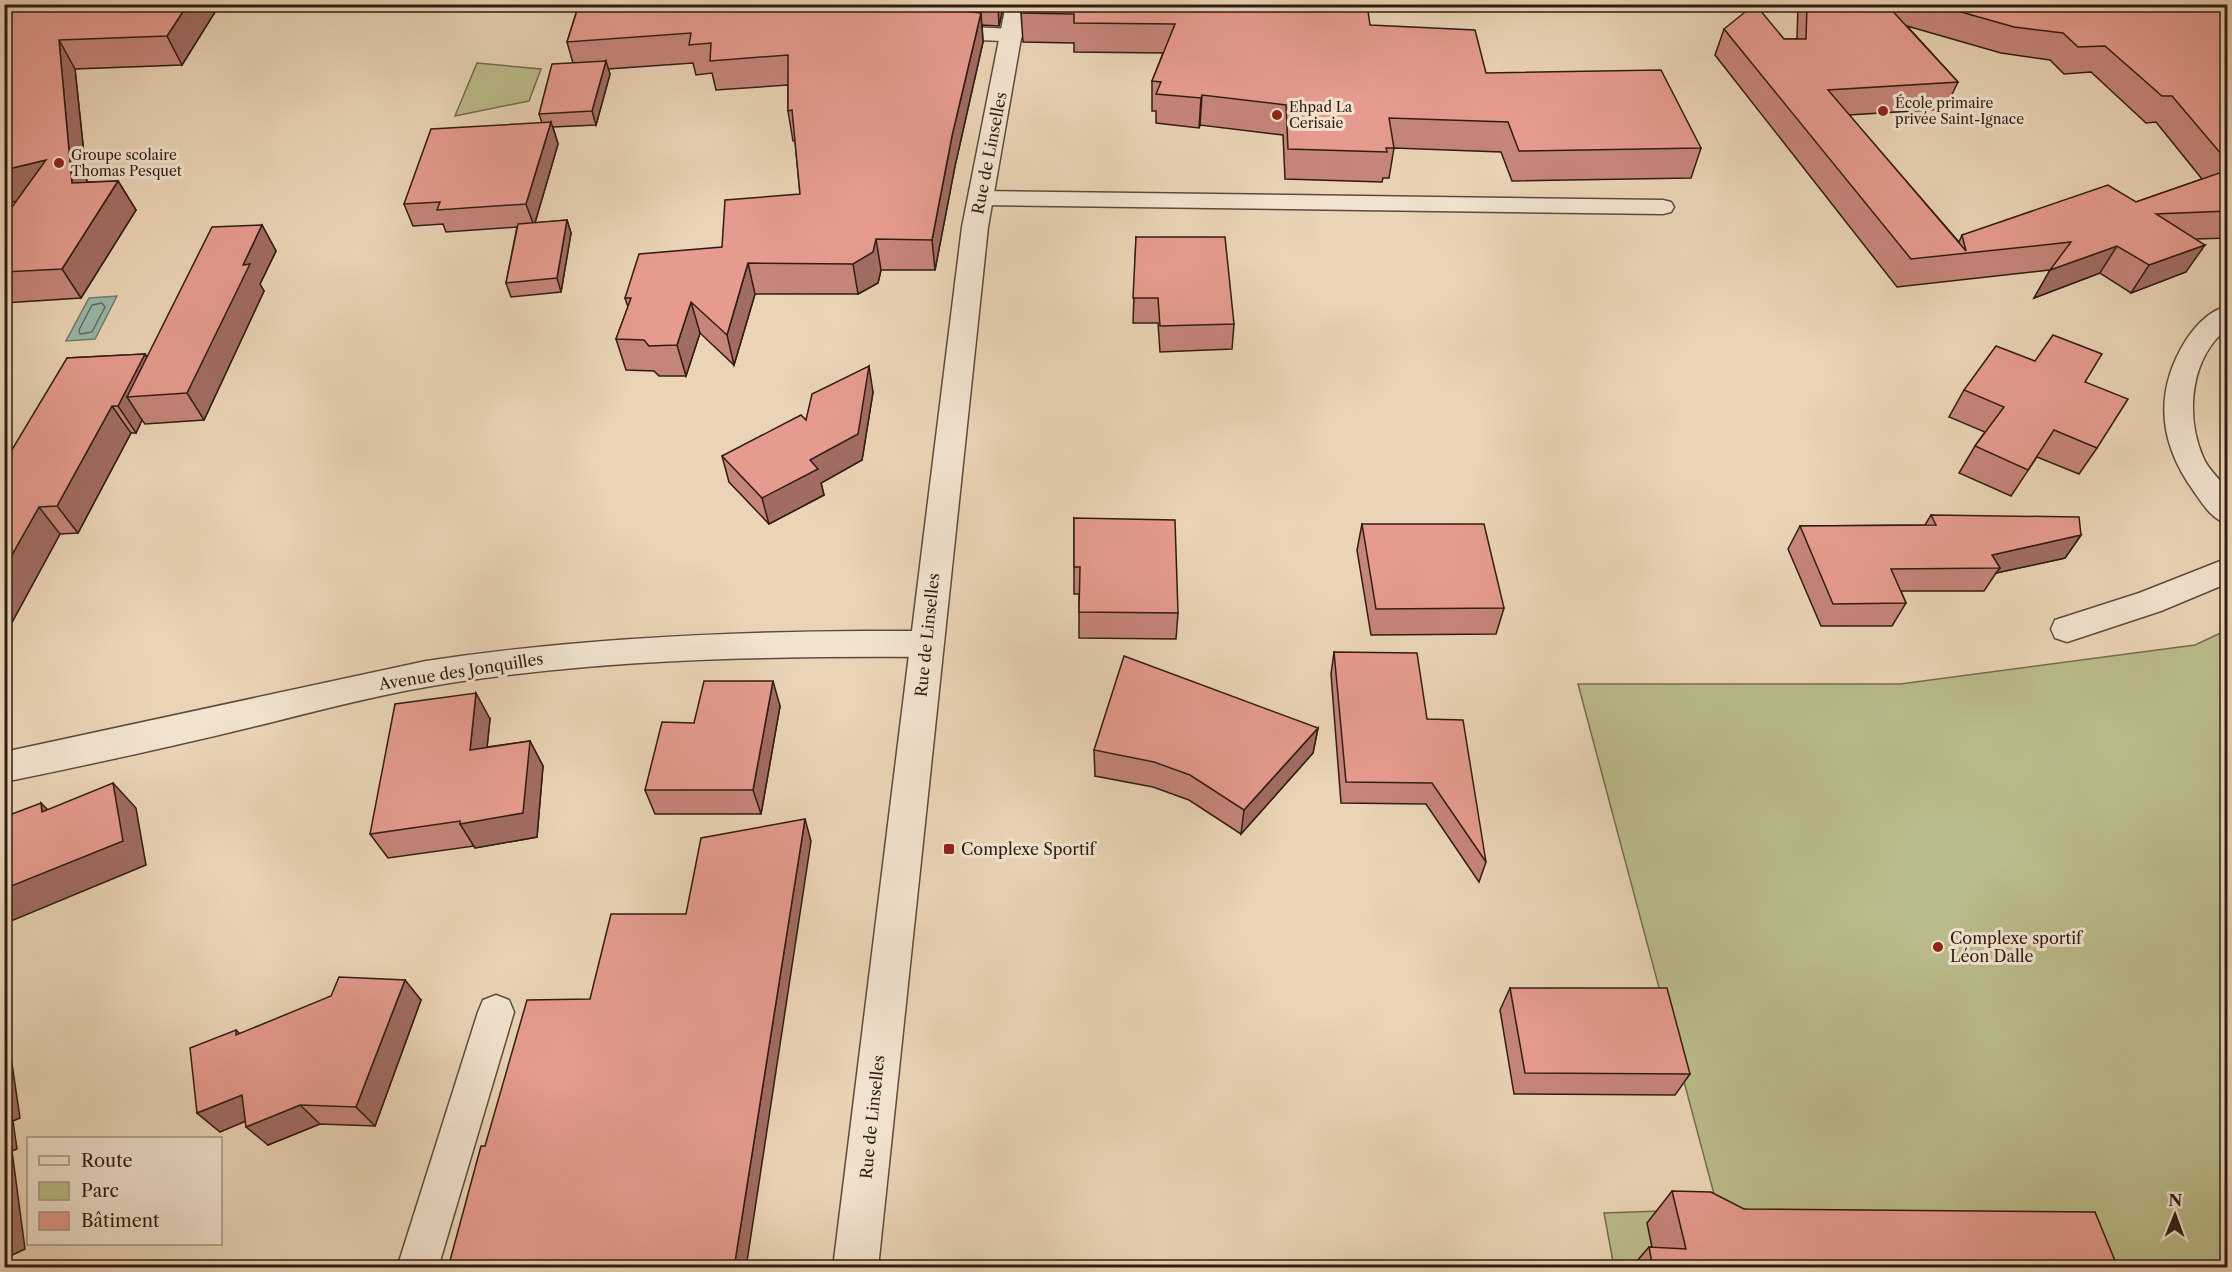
<svg xmlns="http://www.w3.org/2000/svg" width="2232" height="1272" font-family="'Libre Caslon Text',serif">
<style>
.green{fill:#bbbc8b;stroke:#766c4f;stroke-width:1.5}
.water{fill:#98b8a9;stroke:#6f7a6d;stroke-width:1.5}
.lines{fill:none;stroke-linecap:round;stroke-linejoin:round}
.shore{stroke:#646a5e;stroke-width:1.5}
.service-casing{stroke:#5f4a3c;stroke-width:3}
.minor-casing{stroke:#5f4a3c;stroke-width:3}
.tertiary-casing{stroke:#5f4a3c;stroke-width:3}
.service{fill:#f1e3cf;fill-rule:evenodd}
.minor{fill:#f1e3cf;fill-rule:evenodd}
.tertiary{fill:#f1e3cf;fill-rule:evenodd}
.wall{fill:#c6857a;stroke:#311c13;stroke-width:1.5;fill-rule:evenodd}
.shaded-wall{fill:#a16c63;stroke:#311c13;stroke-width:1.5}
.building{fill:#e69b8e;stroke:#311c13;stroke-width:1.5}
.poi-dot{fill:#8f2418;stroke:#f1e3cf;stroke-width:2}
.labels{text-anchor:middle;stroke-width:6;stroke-linejoin:round;paint-order:stroke}
.far-poi-label{font-size:14px;fill:#311c13;stroke:#f1e3cf;text-anchor:start}
.street-label{font-size:16px;fill:#311c13;stroke:#f1e3cf}
.poi-label{font-size:16px;fill:#311c13;stroke:#f1e3cf;text-anchor:start}
</style>
<rect width="100%" height="100%" fill="#ead4b5"/>
<filter id="stains"><feTurbulence type="fractalNoise" baseFrequency=".00333" numOctaves="4"/><feColorMatrix values="0 0 0 0 .2 0 0 0 0 .09 0 0 0 0 .02 0 0 0 .5 -.17"/></filter>
<radialGradient id="worn" r=".72"><stop offset=".6" stop-color="#630" stop-opacity="0"/><stop offset="1" stop-color="#630" stop-opacity=".3"/></radialGradient>
<g class="green">
<path d="M477,63L541,69L529,101L455,116Z"/>
<path d="M2227,630V1267H1614L1604,1213L1718,1209L1578,684H1900L2195,645Z"/>
</g>
<path class="water" d="M117,296L95,339L66,341L89,298Z"/>
<g class="lines">
<path class="shore" d="M102,303L105,307L92,332L80,334L79,330L92,305Z"/>
<g class="service-casing">
<g id="service">
<path d="M980,191L1663,200L1671,202L1674,207L1671,212L1663,214L980,205L972,203L969,198L972,193Z"/>
<path d="M496,995L509,1000L514,1012L438,1268H397L478,1012L483,1000Z"/>
</g>
</g>
<g class="minor-casing">
<g id="minor">
<path d="M850,4H878L920,20L953,26L1012,29L1020,30L1023,35L1020,40L1012,41C956,41 904,33 853,8Z"/>
<path d="M2228,306V328C2190,357 2185,415 2203,457C2208,470 2221,479 2227,491C2230,499 2228,515 2228,524C2212,519 2204,506 2195,493C2159,444 2153,393 2186,340C2196,325 2210,310 2228,306Z"/>
<path d="M2228,558V583L2161,611L2067,642L2055,638L2051,629L2055,620L2139,593Z"/>
<path d="M863,631H926L938,635L943,644L938,653L926,657C759,656 591,659 426,687C367,697 310,713 252,727C170,747 87,765 4,782V752L426,661C571,639 716,632 863,631Z"/>
</g>
</g>
<g class="tertiary-casing">
<path id="tertiary" d="M1006,4H1027L988,227L878,1268H833L962,227Z"/>
</g>
<use href="#service" class="service"/>
<use href="#minor" class="minor"/>
<use href="#tertiary" class="tertiary"/>
</g>
<g class="wall">
<path d="M4,4H220L182,65L75,69L87,182L118,181L136,210L81,298L4,303V218L17,201Z"/>
<path d="M579,4H1004L999,26L982,25L983,42L955,166L935,270H881L878,283L858,294H755L734,365L700,333L686,376H659L654,371L626,370L616,339L628,307L625,298L722,247L800,194L795,141H793L788,111V85L716,90L712,73L696,75L693,63L608,69L610,74L596,125L553,127L558,144L535,223L567,220L571,233L561,292L511,297L506,283L517,227L446,232L443,224L413,226L404,204L542,123L539,114L573,63L567,42Z"/>
<path d="M1023,4L1370,25L1486,73L1701,148L1691,178L1512,181L1501,152L1394,148L1389,178H1383L1382,182L1285,179L1283,135L1200,125L1199,128L1156,123V111H1152V81L1163,53L1074,52V43L1023,42L1021,13Z"/>
<path d="M1798,4H2228V238L2196,239L2186,272L2131,293L2100,273L2034,298L2050,270L1897,287L1715,55L1724,29L1784,39H1797ZM1907,26L2001,53L2050,60L2064,74L2091,72L2146,123L2156,122L2202,179L2136,202L1962,235L1959,242L1849,115L1945,109L1958,82Z"/>
<path d="M262,225L276,251L260,284L264,291L204,420L145,424L142,420L136,433H131L78,533L60,534L4,637L67,358L145,354L147,357Z"/>
<path d="M1136,237L1234,324L1232,349L1160,352L1158,323H1133Z"/>
<path d="M2085,382L2097,448L2079,474L2037,457L2011,496L1959,473L1975,446L1985,432L1949,417L1964,390Z"/>
<path d="M873,392L862,460L821,483L824,495L769,524L729,482L722,456Z"/>
<path d="M1931,515L2081,535L2065,558L1996,573L1984,591H1901L1906,603L1892,626H1821L1788,549L1800,526L1925,525Z"/>
<path d="M1074,518L1178,613L1176,639L1079,638V594H1074Z"/>
<path d="M1362,524L1504,608L1496,634L1371,635L1357,550Z"/>
<path d="M1334,652L1427,719L1486,862L1479,882L1426,804L1341,803L1331,674Z"/>
<path d="M780,706L761,814H655L645,790L694,723Z"/>
<path d="M490,719L487,747L530,741L543,766L537,837L475,848L474,846L388,858L370,834Z"/>
<path d="M1318,728L1313,753L1241,834L1189,800L1153,787L1095,776L1094,750Z"/>
<path d="M1510,988L1690,1074L1675,1095L1514,1094L1500,1010Z"/>
<path d="M421,1000L375,1126L320,1124L268,1145L245,1121L220,1132L197,1113L236,1030L240,1034Z"/>
<path d="M1672,1191L1744,1209L2118,1268H1631L1649,1247H1652L1647,1223Z"/>
</g>
<g class="shaded-wall">
<path d="M188,4H220L182,65L167,36Z"/>
<path d="M998,4H1004L999,26Z"/>
<path d="M981,13L983,42L955,166L935,270L932,240L952,136Z"/>
<path d="M59,40L75,69L90,212L72,183Z"/>
<path d="M606,61L610,74L596,125L592,111Z"/>
<path d="M1202,95L1200,125L1199,128L1201,98Z"/>
<path d="M551,122L558,144L534,226L526,204Z"/>
<path d="M46,160L65,190L4,204V170Z"/>
<path d="M118,181L136,210L81,298L62,269Z"/>
<path d="M567,220L571,233L561,292L557,278Z"/>
<path d="M262,225L276,251L260,284L264,291L204,420L187,393L243,265Z"/>
<path d="M876,239L881,270L878,283L858,294L853,264Z"/>
<path d="M2205,245L2186,272L2131,293L2149,265Z"/>
<path d="M2117,246L2100,273L2034,298L2050,270Z"/>
<path d="M748,263L755,294L734,365L727,335Z"/>
<path d="M691,302L700,333L686,376L677,345Z"/>
<path d="M145,354L162,381L127,397L142,420L136,433L118,406Z"/>
<path d="M869,366L873,392L862,460L821,483L824,495L769,524L762,498L810,460Z"/>
<path d="M112,406L131,433L78,533L57,506Z"/>
<path d="M39,507L60,534L4,637V569Z"/>
<path d="M2081,535L2065,558L1996,573L2000,568L1992,555Z"/>
<path d="M773,681L780,706L761,814L753,790Z"/>
<path d="M476,693L490,719L484,775L470,750Z"/>
<path d="M1318,728L1313,753L1241,834L1244,810Z"/>
<path d="M530,741L543,766L537,837L475,848L460,824Z"/>
<path d="M113,783L136,808L146,865L4,924V889Z"/>
<path d="M41,803L65,827L42,812Z"/>
<path d="M805,819L811,841L746,1268H734Z"/>
<path d="M405,980L421,1000L375,1126L356,1107Z"/>
<path d="M4,1052L11,1057L20,1118L13,1121L17,1149L12,1151L25,1249L4,1259Z"/>
<path d="M242,1095L263,1114L220,1132L197,1113Z"/>
<path d="M300,1105L320,1124L268,1145L246,1127Z"/>
</g>
<g class="building">
<path d="M4,4H188L167,36L59,40L72,183L118,181L62,269L4,272V218L46,160L4,170Z"/>
<path d="M579,4H917L927,7L981,13L952,136L932,240L876,239L873,252L853,264L748,263L727,335L691,302L677,345L649,346L644,340L616,339L631,298H625L639,254L722,247L725,200L800,194L792,110L788,111V55L710,61L711,43L689,45L691,33L567,42Z"/>
<path d="M1023,4H1367L1370,25L1475,30L1486,73L1661,70L1701,148L1519,151L1508,122L1389,118L1394,148H1386L1387,152L1288,149L1286,105L1202,95L1201,98L1156,94L1161,82L1152,81L1175,24L1074,23V14L1021,13Z"/>
<path d="M1755,4L1784,39H1806L1807,4H1886L1958,82L1828,90L1966,251L1962,235L2108,185L2136,202L2228,170V211L2156,214L2205,245L2149,265L2117,246L2050,270L2071,242L1911,259L1724,29Z"/>
<path d="M1933,4H2228V162L2172,96H2162L2105,46L2078,47L2063,33L2014,27Z"/>
<path d="M606,61L592,111L539,114L552,64Z"/>
<path d="M551,122L526,204L437,210L440,202L404,204L431,129Z"/>
<path d="M567,220L557,278L506,283L518,224Z"/>
<path d="M262,225L243,265L250,264L187,393L127,397L212,227Z"/>
<path d="M1136,237H1225L1234,324L1160,326L1158,298H1133Z"/>
<path d="M2053,335L2102,354L2085,382L2128,399L2097,448L2054,430L2028,470L1975,446L2004,407L1964,390L1996,346L2035,361Z"/>
<path d="M145,354L118,406H112L57,506L39,507L4,569V463L67,358Z"/>
<path d="M869,366L858,434L810,460L818,469L762,498L722,456L801,415L806,420L812,394Z"/>
<path d="M1931,515L2079,517L2081,535L1992,555L2000,568L1891,569L1906,603L1833,604L1800,526L1936,525Z"/>
<path d="M1074,518L1175,520L1178,613L1079,612L1080,567H1074Z"/>
<path d="M1362,524H1484L1504,608L1376,609Z"/>
<path d="M1334,652L1417,653L1427,719L1463,720L1486,862L1432,783L1346,782Z"/>
<path d="M1124,656L1318,728L1244,810L1190,775L1154,762L1094,750Z"/>
<path d="M704,681H773L753,790H645L662,722L694,723Z"/>
<path d="M476,693L470,750L530,741L523,813L460,824V821L370,834L395,704Z"/>
<path d="M113,783L123,841L4,889V817L41,803L42,812Z"/>
<path d="M805,819L734,1268H448L481,1146H485L527,1000L590,999L611,914H686L701,838Z"/>
<path d="M339,977L405,980L356,1107L300,1105L246,1127L242,1095L197,1113L190,1048L236,1030V1035L331,996Z"/>
<path d="M1510,988H1667L1690,1074L1525,1073Z"/>
<path d="M1672,1191L1711,1192L1744,1209L2095,1212L2118,1268H1653L1649,1247L1686,1249Z"/>
</g>
<g class="poi-dot">
<circle cx="1883" cy="111" r="6"/>
<circle cx="1277" cy="115" r="6"/>
<circle cx="59" cy="163" r="6"/>
<rect x="943" y="843" width="12" height="12" rx="3"/>
<circle cx="1938" cy="947" r="6"/>
</g>
<g class="labels">
<g class="far-poi-label">
<text x="1895" y="108">École primaire<tspan x="1895" dy="16">privée Saint-Ignace</tspan></text>
<text x="1289" y="112">Ehpad La<tspan x="1289" dy="16">Cerisaie</tspan></text>
<text x="71" y="160">Groupe scolaire<tspan x="71" dy="16">Thomas Pesquet</tspan></text>
</g>
<g class="street-label">
<text transform="translate(989 153) rotate(-79)" y="6">Rue de Linselles</text>
<text transform="translate(927 635) rotate(-84)" y="6">Rue de Linselles</text>
<text transform="translate(461 671) rotate(-9)" y="6">Avenue des Jonquilles</text>
<text transform="translate(872 1117) rotate(-84)" y="6">Rue de Linselles</text>
</g>
<g class="poi-label">
<text x="961" y="855">Complexe Sportif</text>
<text x="1950" y="944">Complexe sportif<tspan x="1950" dy="18">Léon Dalle</tspan></text>
</g>
</g>
<rect width="2232" height="1272" fill="none" stroke="#ead4b5" stroke-width="24"/>
<rect x="6" y="6" width="2220" height="1260" fill="none" stroke="#311c13" stroke-width="3"/>
<rect x="12" y="12" width="2208" height="1248" fill="none" stroke="#311c13" stroke-width="1.5"/>
<rect x="27" y="1137" width="195" height="108" fill="#f1e3cf" stroke="#a49384" stroke-width="1.5"/>
<rect x="39" y="1156" width="30" height="9" fill="#f1e3cf" stroke="#a49384" stroke-width="1.5"/>
<text x="81" y="1167" font-size="18" fill="#311c13">Route</text>
<rect x="39" y="1182" width="30" height="18" fill="#bbbc8b" stroke="#a49384" stroke-width="1.5"/>
<text x="81" y="1197" font-size="18" fill="#311c13">Parc</text>
<rect x="39" y="1212" width="30" height="18" fill="#e69b8e" stroke="#a49384" stroke-width="1.5"/>
<text x="81" y="1227" font-size="18" fill="#311c13">Bâtiment</text>
<g transform="translate(2175 1215) rotate(1)" stroke="#f1e3cf" stroke-width="4.5" paint-order="stroke">
<path d="M0-4.5L10 22L0 15L-10 22Z" fill="#311c13"/>
<text y="-9" font-size="16" font-weight="bold" text-anchor="middle" fill="#311c13">N</text>
</g>
<rect width="100%" height="100%" filter="url(#stains)"/>
<rect width="100%" height="100%" fill="url(#worn)"/>
</svg>
